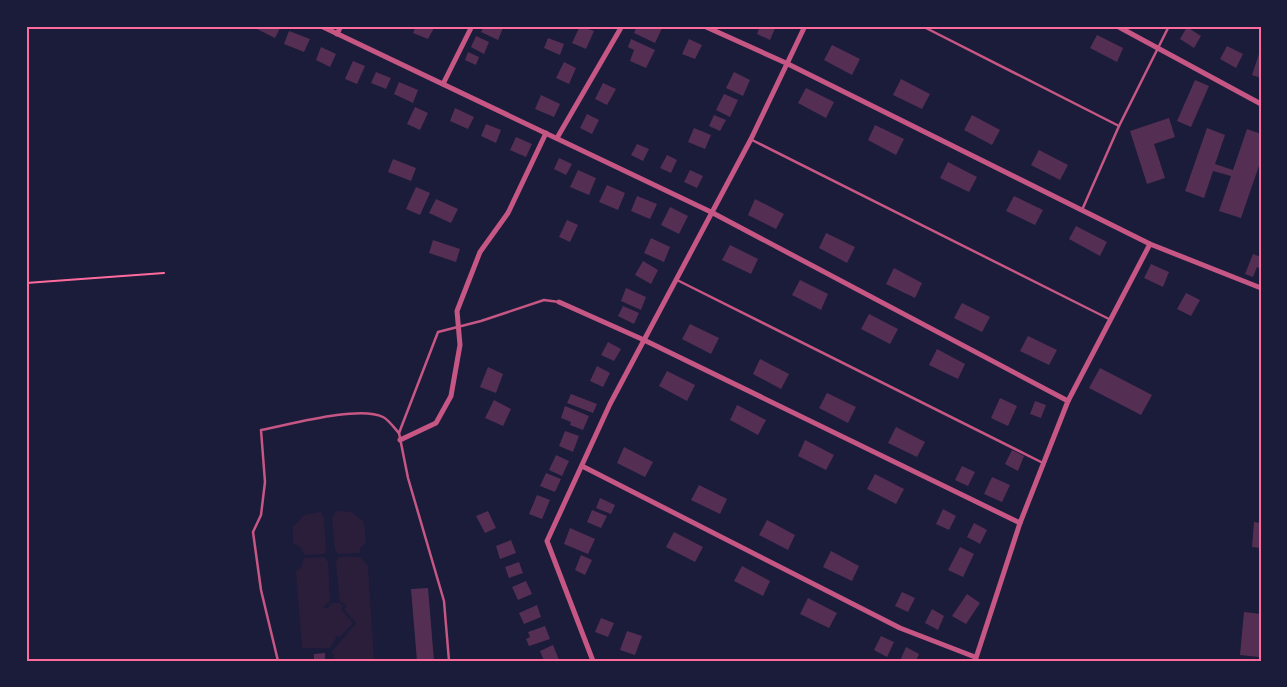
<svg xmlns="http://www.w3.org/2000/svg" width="1287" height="687" font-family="'Noto Sans',sans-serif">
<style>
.green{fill:#2a1e3b}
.building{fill:#542f53}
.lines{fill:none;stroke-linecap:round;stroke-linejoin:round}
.path{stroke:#ff6b9d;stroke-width:2}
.service{stroke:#c65784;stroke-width:2.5}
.minor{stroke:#c65784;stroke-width:5}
.neatline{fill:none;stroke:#ff6b9d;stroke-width:2}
</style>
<rect width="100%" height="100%" fill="#1b1b3a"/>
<g class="green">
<path d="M336,511L351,512L364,522L366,542L361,547L359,553L338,554L335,549L332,518Z"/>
<path d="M321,512L324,518L326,550L324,554L304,555L301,548L293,543V527L304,515Z"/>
<path d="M324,557L328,562L330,601L323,607L326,609L333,603H340L343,606L341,609L353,623L340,637L337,636L330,648H302L296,571L301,568L304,558Z"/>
<path d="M338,557H360L368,566L374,661H334V653H331L356,623L344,609L347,606L340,601L336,562Z"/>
</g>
<g class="building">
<path d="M259,26H281L275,38L257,29Z"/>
<path d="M416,26L434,28L428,39L413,33Z"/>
<path d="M484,26H499L503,28L498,40L481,32Z"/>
<path d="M580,26L594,31L586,49L572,43Z"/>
<path d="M637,26H663L655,43L634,33Z"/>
<path d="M760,26H776L770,40L757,34Z"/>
<path d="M1187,27L1201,36L1194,48L1180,39Z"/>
<path d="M289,31L310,39L304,52L284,44Z"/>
<path d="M1097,35L1123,48L1117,62L1090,48Z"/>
<path d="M476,36L489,42L484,54L471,47Z"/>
<path d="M548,38L564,44L560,55L544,48Z"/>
<path d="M631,39L655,50L646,68L630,61L634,50L628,47Z"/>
<path d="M689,39L702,45L695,59L682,54Z"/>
<path d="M832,45L860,59L852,75L824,60Z"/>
<path d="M1227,46L1243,54L1236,68L1220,59Z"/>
<path d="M321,47L336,54L330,67L316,60Z"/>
<path d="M468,52L479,57L476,65L465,60Z"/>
<path d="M1259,54L1261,55V78L1252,75Z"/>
<path d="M353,61L365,66L357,84L345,79Z"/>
<path d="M564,62L576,68L569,84L556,78Z"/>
<path d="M376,72L391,78L386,89L371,83Z"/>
<path d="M734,72L750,80L743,96L726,88Z"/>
<path d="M901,79L930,94L922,109L893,95Z"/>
<path d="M1195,80L1209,86L1191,127L1177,121Z"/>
<path d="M399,82L418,90L413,103L394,94Z"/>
<path d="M603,83L616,89L607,105L595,99Z"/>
<path d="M806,88L834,102L826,118L798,103Z"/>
<path d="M724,94L738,100L730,117L716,110Z"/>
<path d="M541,95L560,104L554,117L535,109Z"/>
<path d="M415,107L428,113L420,130L407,124Z"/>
<path d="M455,108L474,117L468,129L450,121Z"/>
<path d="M587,114L599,120L592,134L580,128Z"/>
<path d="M714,115L726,120L720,131L709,126Z"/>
<path d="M972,115L1000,130L992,145L964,130Z"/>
<path d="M1169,118L1175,137L1154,144L1165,178L1147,184L1130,131Z"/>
<path d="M486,124L501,130L496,143L481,136Z"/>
<path d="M875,125L904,139L896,155L868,140Z"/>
<path d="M694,128L711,135L705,149L688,142Z"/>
<path d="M1207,128L1225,135L1215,164L1233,170L1247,129L1261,134V160L1241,218L1219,211L1231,176L1213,171L1204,198L1185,191Z"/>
<path d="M516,137L532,144L526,157L510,150Z"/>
<path d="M637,144L649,149L643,161L631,155Z"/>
<path d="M1039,150L1068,165L1060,180L1031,165Z"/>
<path d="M667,155L677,160L671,173L660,168Z"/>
<path d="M559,158L572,164L566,175L554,169Z"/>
<path d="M393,159L416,168L411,181L388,172Z"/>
<path d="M948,162L977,177L969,192L940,178Z"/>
<path d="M578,170L596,178L589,195L570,187Z"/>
<path d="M690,170L703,176L697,188L684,182Z"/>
<path d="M607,185L625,193L618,210L599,202Z"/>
<path d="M416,187L430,193L420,215L406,209Z"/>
<path d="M637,196L657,204L650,219L631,211Z"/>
<path d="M1014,196L1043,210L1035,225L1006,211Z"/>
<path d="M436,199L458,209L451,223L429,213Z"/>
<path d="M755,199L784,214L776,229L748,215Z"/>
<path d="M670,207L688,216L679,234L661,225Z"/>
<path d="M567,220L578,225L570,242L559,237Z"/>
<path d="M1076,226L1107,242L1100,256L1069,239Z"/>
<path d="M826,233L855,247L847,263L819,248Z"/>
<path d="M651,238L670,247L664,262L644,253Z"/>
<path d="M433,240L460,249L456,262L429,253Z"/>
<path d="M730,245L758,259L751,274L722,260Z"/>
<path d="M1253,254L1261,257V269L1257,267L1253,277L1245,274Z"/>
<path d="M643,261L658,270L651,284L635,275Z"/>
<path d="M1151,264L1169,272L1163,287L1144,278Z"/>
<path d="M894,268L922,283L915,298L886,284Z"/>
<path d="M800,280L828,294L821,310L792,295Z"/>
<path d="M626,288L646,297L641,310L621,301Z"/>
<path d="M1186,293L1200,300L1191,316L1177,309Z"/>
<path d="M962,303L990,317L982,332L954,318Z"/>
<path d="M623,306L639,313L634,324L618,316Z"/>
<path d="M869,314L898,329L890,344L861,329Z"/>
<path d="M690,324L719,338L711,354L682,339Z"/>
<path d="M1028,336L1057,350L1049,365L1020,351Z"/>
<path d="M608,342L621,349L614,361L601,355Z"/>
<path d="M937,349L965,364L958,379L929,365Z"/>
<path d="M760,359L789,374L781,389L753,374Z"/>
<path d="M597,366L610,373L603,387L590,381Z"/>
<path d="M488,367L503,374L496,393L480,387Z"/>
<path d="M1100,368L1152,395L1141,415L1089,388Z"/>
<path d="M667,371L695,385L687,401L659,386Z"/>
<path d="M827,393L856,407L848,423L819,408Z"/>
<path d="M571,394L597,404L593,413L567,403Z"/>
<path d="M1000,398L1017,406L1008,426L991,418Z"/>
<path d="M494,400L511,409L503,426L485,418Z"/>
<path d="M1035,401L1046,405L1041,418L1030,414Z"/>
<path d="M737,405L766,420L758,435L730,420Z"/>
<path d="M565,406L589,416L583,430L570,425L571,422L561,418Z"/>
<path d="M896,427L925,442L917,457L888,443Z"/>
<path d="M565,431L579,436L573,452L559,446Z"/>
<path d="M805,440L834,455L826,470L798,456Z"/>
<path d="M624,447L653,462L645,477L617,463Z"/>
<path d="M1012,450L1024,456L1018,471L1005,464Z"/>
<path d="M556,455L569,461L562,476L549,470Z"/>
<path d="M962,466L975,472L968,486L955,480Z"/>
<path d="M546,473L561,479L555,492L540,486Z"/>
<path d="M875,474L904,489L896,504L867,489Z"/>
<path d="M992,477L1010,485L1002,502L984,494Z"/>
<path d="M699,485L727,499L720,514L691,500Z"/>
<path d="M537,495L550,500L542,519L529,514Z"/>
<path d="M600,498L615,505L611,514L596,508Z"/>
<path d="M943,509L956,516L949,530L936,524Z"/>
<path d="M592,510L607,516L601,528L587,522Z"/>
<path d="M488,511L496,528L485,533L476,516Z"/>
<path d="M767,520L795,535L788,550L759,535Z"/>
<path d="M1254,522L1261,523V548L1252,547Z"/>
<path d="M974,523L987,530L980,544L967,537Z"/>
<path d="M570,528L595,539L588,554L564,544Z"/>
<path d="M674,532L703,547L695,562L666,547Z"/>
<path d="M511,540L516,553L500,559L496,546Z"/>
<path d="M960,547L974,554L963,577L948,570Z"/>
<path d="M831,551L859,566L852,581L823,567Z"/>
<path d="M581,555L592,560L585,575L575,570Z"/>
<path d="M519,562L523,573L509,578L505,567Z"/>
<path d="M742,566L770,581L763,596L734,581Z"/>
<path d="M526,581L532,594L518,600L512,587Z"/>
<path d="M428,588L434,661H417L411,589Z"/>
<path d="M902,592L915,598L908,612L895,606Z"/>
<path d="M967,594L980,603L966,624L952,616Z"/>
<path d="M808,598L837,613L829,628L800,614Z"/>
<path d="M537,605L541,617L524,624L519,613Z"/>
<path d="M932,609L944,616L938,630L925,623Z"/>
<path d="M1244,612L1261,614L1259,657L1240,655Z"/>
<path d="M601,618L614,623L608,637L595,632Z"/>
<path d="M545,626L550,639L529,646L526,639L530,637L528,632Z"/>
<path d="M627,631L642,636L635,655L620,650Z"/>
<path d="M881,636L894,642L887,657L874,650Z"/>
<path d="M553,645L559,660L544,661L540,651Z"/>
<path d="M906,647L919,654L916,661H900Z"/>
<path d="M325,653V661H314V654Z"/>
</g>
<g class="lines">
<path class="path" d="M26,283L164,273"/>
<g class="service">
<path d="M922,26L1119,126"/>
<path d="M752,140L1109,319"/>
<path d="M1082,210L1119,126L1169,26"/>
<path d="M677,280L1043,463"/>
<path d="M278,661L261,590L253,532L261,515L265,482L261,430C288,425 359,405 383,417C389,420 394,428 399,433"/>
<path d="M449,661L444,601L408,478L399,433L438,332L481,321L544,300L559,302"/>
</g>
<g class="minor">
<path d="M321,26L711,212L1068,401"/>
<path d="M704,26L786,63L1150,244L1261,288"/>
<path d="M1117,26L1261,104"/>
<path d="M337,34L341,26"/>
<path d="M443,84L472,26"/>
<path d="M557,138L622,26"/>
<path d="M559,302L644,340L1020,523"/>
<path d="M400,440L436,423L451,396L460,345L457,311L480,252L508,213L546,133"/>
<path d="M582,466L900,628L975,657"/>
<path d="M593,661L547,541L610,404L751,139L805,26"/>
<path d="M975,661L1020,523L1068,401L1150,244"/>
</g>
</g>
<rect width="1287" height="687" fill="none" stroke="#1b1b3a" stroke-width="55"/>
<rect x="28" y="28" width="1232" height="632" class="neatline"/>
</svg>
